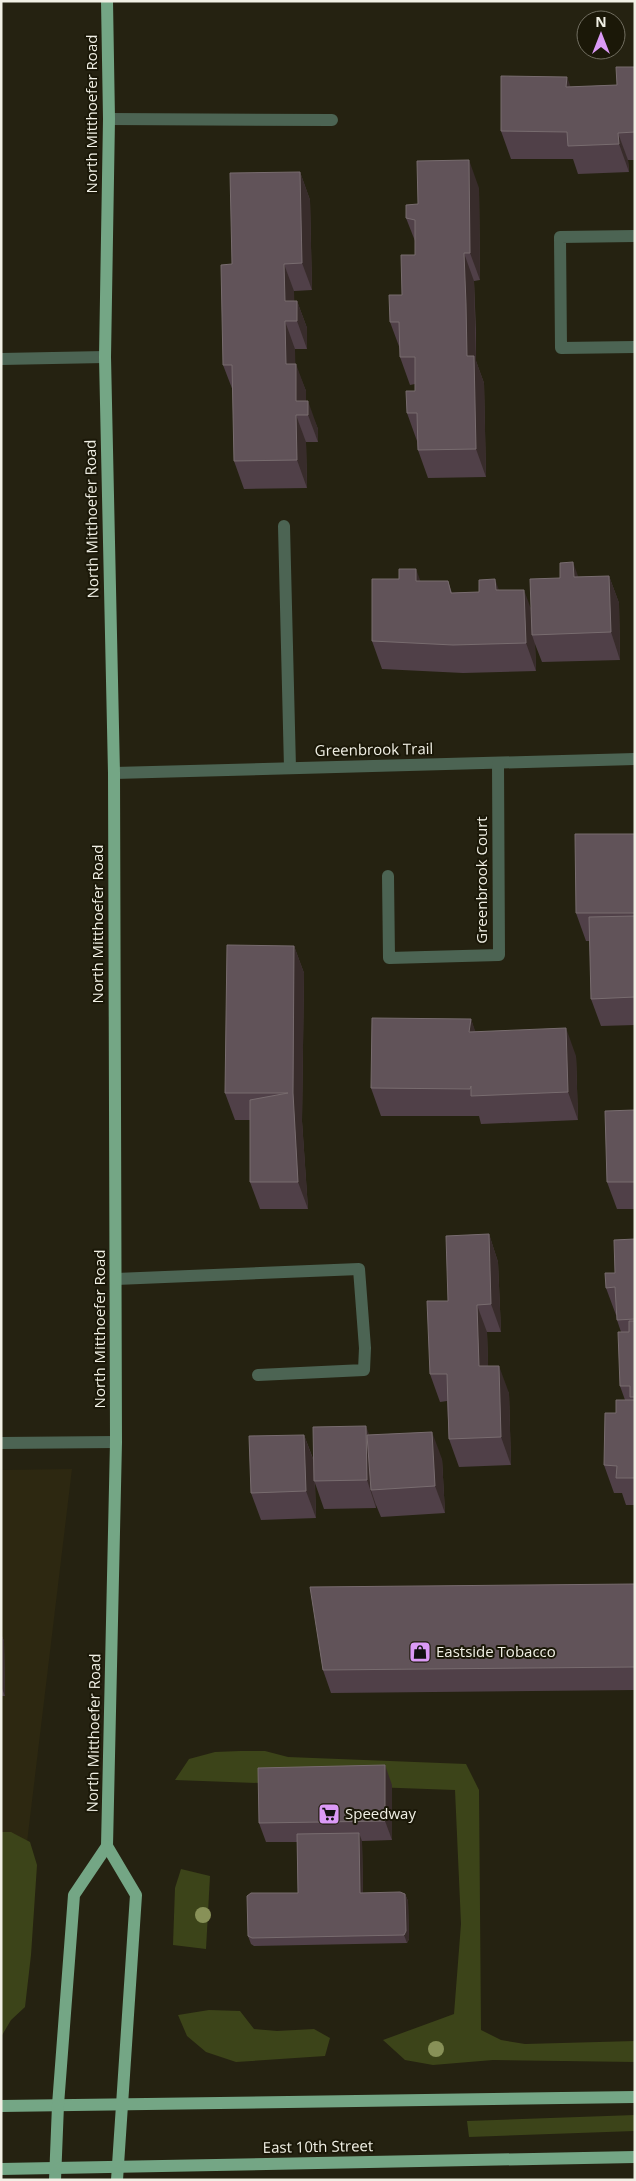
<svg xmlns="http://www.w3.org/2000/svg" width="636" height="2181" font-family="'Open Sans',sans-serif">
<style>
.built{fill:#2d2811}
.green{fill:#3c4419}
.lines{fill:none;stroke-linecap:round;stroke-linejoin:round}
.minor{stroke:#4c6453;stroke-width:12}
.major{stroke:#74a685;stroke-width:12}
.tree{fill:#889158}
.wall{fill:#504048}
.shaded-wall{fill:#382c2b}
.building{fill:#615359;stroke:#786c6f}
.labels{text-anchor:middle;stroke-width:4;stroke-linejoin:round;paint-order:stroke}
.street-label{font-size:15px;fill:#f1f0e5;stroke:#1b1808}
.poi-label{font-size:15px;fill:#f1f0e5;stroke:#1b1808;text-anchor:start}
</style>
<rect width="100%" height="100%" fill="#252211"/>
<path class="built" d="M72,1469L16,1934L1,1953V1470Z"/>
<g class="green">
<path d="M240,1751H265L288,1757L466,1764L479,1790L481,2030L501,2040L525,2044L635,2041V2062L493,2060L433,2065L405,2060L383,2040L454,2014L461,1924L455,1790L175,1780L189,1759L215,1752Z"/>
<path d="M1,1832H11L30,1842L37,1865L31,1955L25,2007L11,2020L1,2037Z"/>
<path d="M181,1869L210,1876L206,1949L173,1945L175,1888Z"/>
<path d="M209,2010L240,2011L254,2029L277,2031L314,2029L330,2038L325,2056L236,2062L206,2052L187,2036L178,2015Z"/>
<path d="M635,2115V2131L469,2137L467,2121Z"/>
</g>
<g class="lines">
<g class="minor">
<path d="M109,119L332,120"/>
<path d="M635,236L560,237L561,348L635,347"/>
<path d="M1,359L105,357"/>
<path d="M284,526L290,768"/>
<path d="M114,773L635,759"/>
<path d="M388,876L389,958L499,955L498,764"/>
<path d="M116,1279L359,1269L365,1348L364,1370L258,1375"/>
<path d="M1,1443L116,1442"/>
</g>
<g class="major">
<path d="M107,1L109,119L105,357L114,773L116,1442L107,1846L136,1895L117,2180"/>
<path d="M1,2106L635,2097"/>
<path d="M1,2169L635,2157"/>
<path d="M55,2180L58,2105L74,1895L107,1846"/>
</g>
</g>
<g class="tree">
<circle cx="203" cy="1915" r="8"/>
<circle cx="436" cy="2049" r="8"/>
</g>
<g class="wall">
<path d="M635,67V160H628L629,172L578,174L573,159H511L501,131L571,87L617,85Z"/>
<path d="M300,172L310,200L312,290L294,291V301H297L307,328V349H295V364L306,391V401L318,429V442H306L307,488L244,489L234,461L233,391L223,365L232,264Z"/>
<path d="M479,188L480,280L474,281L476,332V361L484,383L486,477L428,478L418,450L417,441L407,413L415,391V384L410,385L400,357V349L390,322L402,295L415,255V241L406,218L418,204Z"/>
<path d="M609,576L619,603L620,660L542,662L535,644L536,671L463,673L382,669L372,641L420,581H448L452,593L479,592L499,590L531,608L560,578Z"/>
<path d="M635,834V1025L601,1026L591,999L590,941H586L576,913Z"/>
<path d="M294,946L304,973L302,1121L308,1209H260L250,1182V1120H235L225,1093Z"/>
<path d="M471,1019L475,1032L576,1056L578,1120L481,1124L479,1116H381L371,1088Z"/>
<path d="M635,1110V1209H617L607,1182Z"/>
<path d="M489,1234L498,1262L501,1332H487L488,1366L509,1393L511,1465L459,1467L449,1439L447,1401L440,1402L430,1374L448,1301Z"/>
<path d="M635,1239V1505H626L622,1493H614L604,1465L616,1413L625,1400L620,1386L621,1332L617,1320V1315H616L606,1288Z"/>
<path d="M304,1435L314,1461L369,1435L442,1459L445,1513L381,1517L376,1505V1508L324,1509L315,1483L316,1518L261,1520L251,1493Z"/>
<path d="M635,1584V1690L331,1693L323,1670Z"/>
<path d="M1,1634L4,1641L5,1696H1Z"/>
<path d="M392,1785V1840L362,1841L363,1893L405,1894L408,1901L409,1939L407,1943L254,1946L251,1944L248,1936L298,1893L297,1842H266L259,1823Z"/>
</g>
<g class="shaded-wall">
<path d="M567,77L577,104L566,87Z"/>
<path d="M618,133L628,160L629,172L619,144Z"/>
<path d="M469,160L479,188L480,280L470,253Z"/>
<path d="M300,172L310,200L312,290L302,263Z"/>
<path d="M464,253L474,281L476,361L484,383L486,477L476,449L467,356Z"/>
<path d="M284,264L294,291L295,321L285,301Z"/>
<path d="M297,301L307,328V349L297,321Z"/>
<path d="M285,321L295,349L296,391L286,364Z"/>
<path d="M296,364L306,391V415L296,401Z"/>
<path d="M308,401L318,429V442L308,415Z"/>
<path d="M296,415L306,442L307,488L297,460Z"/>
<path d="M573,562L583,590L574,577Z"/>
<path d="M416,569L426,596L416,581Z"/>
<path d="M609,576L619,603L620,660L611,632Z"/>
<path d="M495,579L505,607L496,590Z"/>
<path d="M524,590L534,617L532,635L535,644L536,671L526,643Z"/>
<path d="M294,946L304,973L302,1121L308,1209L298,1182L293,1093Z"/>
<path d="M471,1019L481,1047L469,1032Z"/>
<path d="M566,1028L576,1056L578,1120L568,1092Z"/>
<path d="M489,1234L498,1262L501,1332L491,1304Z"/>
<path d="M477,1305L487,1332L489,1394L479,1366Z"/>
<path d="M499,1366L509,1393L511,1465L501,1437Z"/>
<path d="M366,1426L376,1453L371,1490L376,1505V1508L367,1480Z"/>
<path d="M432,1432L442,1459L445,1513L435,1486Z"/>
<path d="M304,1435L314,1462L316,1518L306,1491Z"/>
<path d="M1,1634L4,1641L5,1696L1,1686Z"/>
<path d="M1,1714L2,1753L1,1751Z"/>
<path d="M385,1765L392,1785V1840L385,1821Z"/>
<path d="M359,1833L362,1841L363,1900L360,1893Z"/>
<path d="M405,1894L408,1901L409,1939L407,1943L404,1935Z"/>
</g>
<g class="building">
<path d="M616,67H635V132L618,133L619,144L568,146L567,132L501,131V76L567,77L566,87L617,85Z"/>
<path d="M469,160L470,253H464L466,304L467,356H474L476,449L418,450L417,413H407L406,391H415V357H400L399,322H390L389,295H402L401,255H415V220L406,218V205L418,204L417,161Z"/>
<path d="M300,172L302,263L284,264L285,301H297V321H285L286,364H296V401H308V415H296L297,460L234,461L232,365H223L221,265L232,264L230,173Z"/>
<path d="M573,562L574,577L609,576L611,632L532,635L530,579L560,578V563Z"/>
<path d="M399,569H416V581H448L451,593L479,592V580L495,579L496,590H524L526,643L453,645L372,641V579H399Z"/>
<path d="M575,834H635V913H576Z"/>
<path d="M635,916V997L591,999L589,917Z"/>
<path d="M227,945L294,946L293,1093L298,1182H250V1100L288,1093H225Z"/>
<path d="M372,1018L471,1019L469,1032L566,1028L568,1092L471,1096V1086L470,1089L371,1088Z"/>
<path d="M635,1110V1182H607L605,1111Z"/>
<path d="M489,1234L491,1304L477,1305L479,1366H499L501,1437L449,1439L447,1374H430L427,1301H448L446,1236Z"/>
<path d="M635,1239V1319L617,1320L615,1287L606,1288L605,1273H615L614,1240Z"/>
<path d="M629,1321H635V1397H630V1386H620L618,1332H629Z"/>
<path d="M616,1400H635V1478H616L617,1466L604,1465L605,1413H616Z"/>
<path d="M366,1426L367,1480L314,1481L313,1427Z"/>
<path d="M432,1432L435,1486L371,1490L367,1435Z"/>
<path d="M304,1435L306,1491L251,1493L249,1436Z"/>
<path d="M635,1584V1667L323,1670L310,1587Z"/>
<path d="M385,1765V1821L259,1823L258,1768Z"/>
<path d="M359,1833L360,1893L400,1892L405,1894L406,1931L404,1935L252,1938L248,1936L247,1896L251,1893H298L297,1834Z"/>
</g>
<defs>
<g id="shop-square" transform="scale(1.125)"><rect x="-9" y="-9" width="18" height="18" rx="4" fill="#db9af6" stroke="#1b1808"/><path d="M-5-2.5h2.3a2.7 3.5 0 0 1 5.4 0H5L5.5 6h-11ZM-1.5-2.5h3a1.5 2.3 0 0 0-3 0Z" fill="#111"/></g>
<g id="supermarket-square" transform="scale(1.125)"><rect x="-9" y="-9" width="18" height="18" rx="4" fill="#db9af6" stroke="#1b1808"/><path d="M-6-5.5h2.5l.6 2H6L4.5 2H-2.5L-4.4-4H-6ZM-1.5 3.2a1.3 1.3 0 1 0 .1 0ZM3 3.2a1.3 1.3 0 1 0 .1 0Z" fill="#111"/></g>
</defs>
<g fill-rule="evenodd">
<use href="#shop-square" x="420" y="1652"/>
<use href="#supermarket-square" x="329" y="1814"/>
</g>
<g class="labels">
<g class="street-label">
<text transform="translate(92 114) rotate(-90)" y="5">North Mitthoefer Road</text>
<text transform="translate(92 519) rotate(-91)" y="5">North Mitthoefer Road</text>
<text transform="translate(374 750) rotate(-1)" y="5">Greenbrook Trail</text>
<text transform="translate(482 880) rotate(-90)" y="5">Greenbrook Court</text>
<text transform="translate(98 924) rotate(-90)" y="5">North Mitthoefer Road</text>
<text transform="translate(100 1329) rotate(-90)" y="5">North Mitthoefer Road</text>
<text transform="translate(94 1733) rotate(-89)" y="5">North Mitthoefer Road</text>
<text transform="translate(318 2147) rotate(-1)" y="5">East 10th Street</text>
</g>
<g class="poi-label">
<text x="436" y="1657">Eastside Tobacco</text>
<text x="345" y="1819">Speedway</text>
</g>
</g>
<rect width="636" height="2181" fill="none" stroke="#f1f0e5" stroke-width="5"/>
<g transform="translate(601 35)"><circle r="24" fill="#1b1808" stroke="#716e60"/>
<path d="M0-4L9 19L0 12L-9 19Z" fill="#db9af6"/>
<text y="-8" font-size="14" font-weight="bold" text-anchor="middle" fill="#f1f0e5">N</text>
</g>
</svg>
